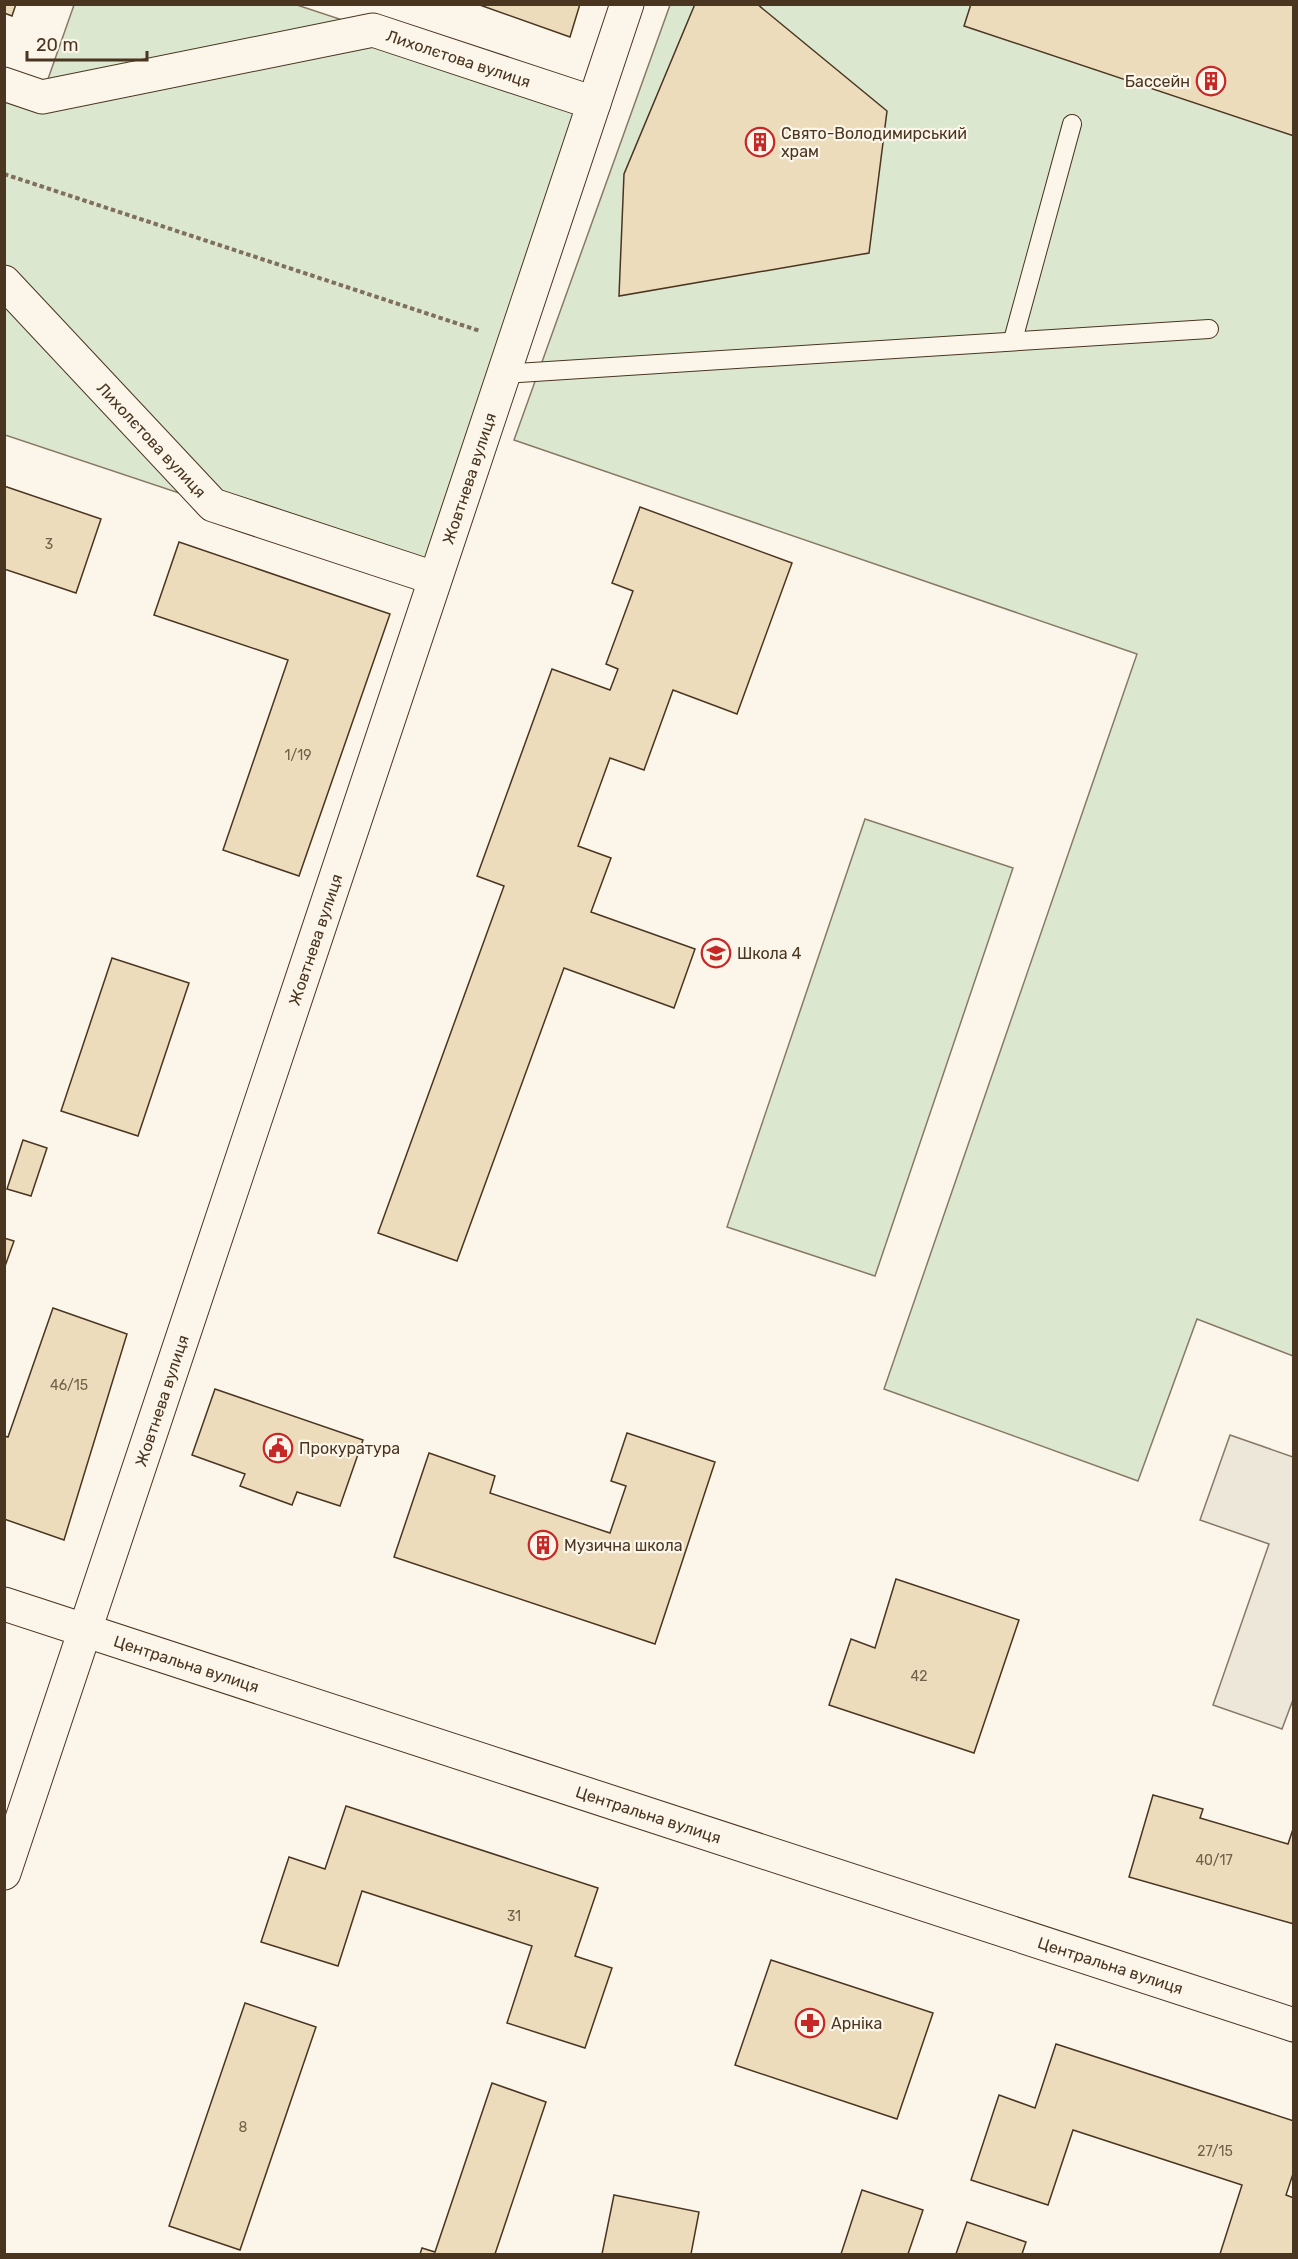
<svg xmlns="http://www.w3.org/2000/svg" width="1298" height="2259" font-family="Rubik,sans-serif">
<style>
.green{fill:#dce7d0;stroke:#887966;stroke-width:1.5}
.parking{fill:#ede7d9;stroke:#887966;stroke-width:1.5}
.building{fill:#ecdcbc;stroke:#4a3520;stroke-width:1.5}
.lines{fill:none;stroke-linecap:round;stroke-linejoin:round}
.service-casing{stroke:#4a3520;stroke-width:20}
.minor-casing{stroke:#4a3520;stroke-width:35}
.path{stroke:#7f6f5c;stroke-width:4;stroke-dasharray:4.5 3;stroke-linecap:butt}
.service{stroke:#fbf6e9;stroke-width:18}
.minor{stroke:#fbf6e9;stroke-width:33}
.labels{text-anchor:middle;stroke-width:4.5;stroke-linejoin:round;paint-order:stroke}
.number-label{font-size:14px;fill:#725f47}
.street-label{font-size:16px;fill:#4a3520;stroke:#fbf6e9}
.poi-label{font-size:16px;fill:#4a3520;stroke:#fbf6e9;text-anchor:start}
</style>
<rect width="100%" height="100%" fill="#fbf6e9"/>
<g class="green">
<path d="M74,5H297L594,103L434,578L5,435V84L42,96Z"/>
<path d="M670,5H1293V1356L1197,1319L1138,1481L884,1389L1137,654L514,440Z"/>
<path d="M865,819L1013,868L875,1276L727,1227Z"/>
</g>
<path class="parking" d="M1230,1435L1293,1457L1294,1697L1282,1729L1213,1705L1269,1544L1200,1520Z"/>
<g class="building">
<path d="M4,4H16L12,16L4,13Z"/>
<path d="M477,4H580L570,37Z"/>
<path d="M695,4H757L887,111L869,253L619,296L624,174Z"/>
<path d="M971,4H1294V136L964,26Z"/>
<path d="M4,486L101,519L76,593L4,569Z"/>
<path d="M640,507L792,563L737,714L673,690L644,770L610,758L578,846L611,858L591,912L695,949L674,1008L564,968L457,1261L378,1233L504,886L477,876L552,669L610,690L618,669L606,664L633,591L612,583Z"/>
<path d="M179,542L390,614L299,876L223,850L288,660L154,615Z"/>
<path d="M112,958L189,983L138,1136L61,1111Z"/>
<path d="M23,1140L47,1148L31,1196L7,1189Z"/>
<path d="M4,1238L14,1241L4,1269Z"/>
<path d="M53,1308L127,1334L64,1540L4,1519V1436L8,1437Z"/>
<path d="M215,1389L363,1440L340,1506L297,1492L292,1505L240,1486L245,1474L192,1455Z"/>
<path d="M627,1433L715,1462L655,1644L394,1557L429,1453L495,1476L490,1493L610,1533L626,1486L611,1481Z"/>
<path d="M896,1579L1019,1620L974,1753L829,1705L851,1639L875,1648Z"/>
<path d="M1153,1795L1203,1809L1200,1818L1288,1844L1294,1826V1924L1129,1877Z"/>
<path d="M346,1806L598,1888L575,1956L612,1968L585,2048L507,2023L532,1946L362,1891L338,1966L261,1942L289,1857L325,1869Z"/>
<path d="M771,1960L933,2013L897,2119L735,2065Z"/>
<path d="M245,2003L316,2027L240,2250L169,2226Z"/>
<path d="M1056,2044L1294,2121V2171L1286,2195L1294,2198V2254H1220L1242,2185L1073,2130L1048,2205L971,2180L999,2095L1035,2108Z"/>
<path d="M492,2083L546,2102L495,2254H420L422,2248L435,2252Z"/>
<path d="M862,2190L923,2210L908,2254H841Z"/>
<path d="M614,2195L699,2212L691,2254H602Z"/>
<path d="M967,2222L1026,2242L1022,2254H956Z"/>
</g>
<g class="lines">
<g class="service-casing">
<g id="service">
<path d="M1013,340L1072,124"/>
<path d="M502,374L1209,329"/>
</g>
</g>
<g class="minor-casing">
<g id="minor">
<path id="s1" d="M4,84L42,97L373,30L594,103"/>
<path id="s2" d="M4,282L213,505L434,578"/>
<path id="s3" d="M4,1604L1294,2025"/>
<path id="s4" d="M4,1873L627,4"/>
</g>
</g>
<path class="path" d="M4,174L480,331"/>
<use href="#service" class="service"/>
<use href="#minor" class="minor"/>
</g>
<defs>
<g id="building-ring" transform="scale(1.5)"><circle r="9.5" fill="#fbf6e9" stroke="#c62828" stroke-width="1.5"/><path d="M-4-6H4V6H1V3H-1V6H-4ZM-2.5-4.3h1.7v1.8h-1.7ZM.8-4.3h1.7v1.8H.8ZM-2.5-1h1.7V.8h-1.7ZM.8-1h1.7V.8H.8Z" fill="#c62828"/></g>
<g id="school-ring" transform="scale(1.5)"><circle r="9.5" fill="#fbf6e9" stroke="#c62828" stroke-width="1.5"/><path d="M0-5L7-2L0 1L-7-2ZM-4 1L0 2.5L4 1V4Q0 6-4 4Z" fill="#c62828"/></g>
<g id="civic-ring" transform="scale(1.5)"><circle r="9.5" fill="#fbf6e9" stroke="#c62828" stroke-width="1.5"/><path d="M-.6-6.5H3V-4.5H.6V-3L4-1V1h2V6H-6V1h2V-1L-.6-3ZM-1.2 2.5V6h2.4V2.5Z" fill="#c62828"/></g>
<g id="pharmacy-ring" transform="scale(1.5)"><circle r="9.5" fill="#fbf6e9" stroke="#c62828" stroke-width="1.5"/><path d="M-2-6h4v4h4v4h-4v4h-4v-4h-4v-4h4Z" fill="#c62828"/></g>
</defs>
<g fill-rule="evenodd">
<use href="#building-ring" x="1211" y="81"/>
<use href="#building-ring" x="760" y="142"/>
<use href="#school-ring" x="716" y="953"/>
<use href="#civic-ring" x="278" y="1448"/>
<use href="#building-ring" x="543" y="1545"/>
<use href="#pharmacy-ring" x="810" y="2023"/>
</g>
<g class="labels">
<g class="number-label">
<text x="49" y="549">3</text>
<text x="298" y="760">1/19</text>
<text x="69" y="1390">46/15</text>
<text x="919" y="1681">42</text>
<text x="1214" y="1865">40/17</text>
<text x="514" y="1921">31</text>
<text x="243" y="2132">8</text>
<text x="1215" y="2156">27/15</text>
</g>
<g class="street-label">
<text dy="6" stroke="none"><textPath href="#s1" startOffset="468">Лихолєтова вулиця</textPath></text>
<text dy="6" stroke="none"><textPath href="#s2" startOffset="216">Лихолєтова вулиця</textPath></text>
<text dy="6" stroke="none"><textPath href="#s4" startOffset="1470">Жовтнева вулиця</textPath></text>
<text dy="6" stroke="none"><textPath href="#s4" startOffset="984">Жовтнева вулиця</textPath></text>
<text dy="6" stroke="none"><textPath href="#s4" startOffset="498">Жовтнева вулиця</textPath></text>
<text dy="6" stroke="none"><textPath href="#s3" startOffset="192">Центральна вулиця</textPath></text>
<text dy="6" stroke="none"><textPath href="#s3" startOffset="678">Центральна вулиця</textPath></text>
<text dy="6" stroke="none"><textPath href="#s3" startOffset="1164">Центральна вулиця</textPath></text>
</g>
<g class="poi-label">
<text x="1190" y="87" text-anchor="end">Бассейн</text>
<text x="781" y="139">Свято-Володимирський<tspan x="781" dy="18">храм</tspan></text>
<text x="737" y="959">Школа 4</text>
<text x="299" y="1454">Прокуратура</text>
<text x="564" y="1551">Музична школа</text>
<text x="831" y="2029">Арніка</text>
</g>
</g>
<rect width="1298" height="2259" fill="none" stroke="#4a3520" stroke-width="12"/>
<path d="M27 51v9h120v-9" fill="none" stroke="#4a3520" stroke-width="3"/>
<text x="36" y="51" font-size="18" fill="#4a3520" stroke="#fbf6e9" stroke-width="4.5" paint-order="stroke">20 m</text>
</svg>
